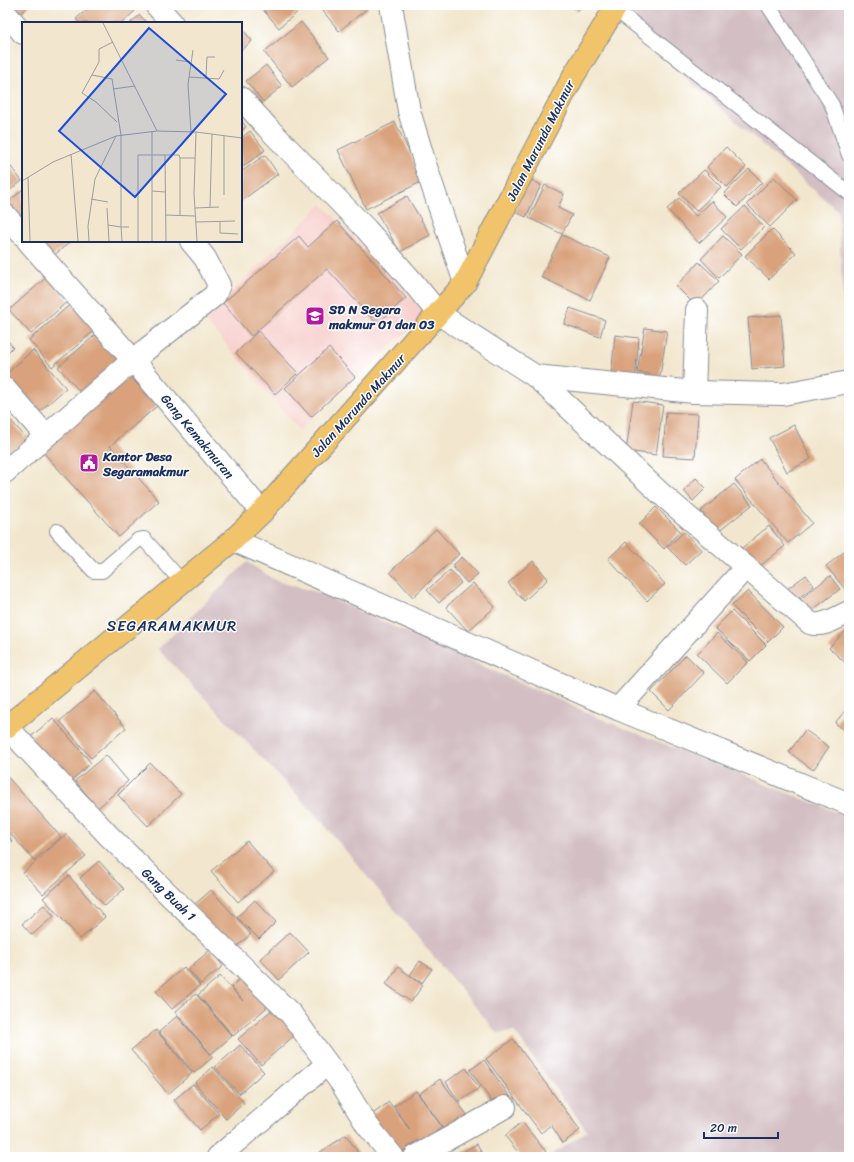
<svg xmlns="http://www.w3.org/2000/svg" width="854" height="1162" font-family="Sriracha,sans-serif">
<style>
.built{fill:#f7d0cd}
.industrial{fill:#d2bec3}
.building{fill:#d9a27c}
.lines{fill:none;stroke-linecap:round;stroke-linejoin:round}
.service-casing{stroke:#868b96;stroke-width:16}
.minor-casing{stroke:#868b96;stroke-width:24}
.primary-casing{stroke:#868b96;stroke-width:24}
.service{stroke:#fff;stroke-width:14}
.minor{stroke:#fff;stroke-width:22}
.primary{stroke:#f1c36a;stroke-width:22}
.labels{text-anchor:middle;stroke-width:3;stroke-linejoin:round;paint-order:stroke}
.street-label{font-size:13px;fill:#1b2f5e;stroke:#fff}
.poi-label{font-size:13px;font-weight:bold;fill:#1b2f5e;stroke:#fff;text-anchor:start}
.quarter-label{font-size:15px;letter-spacing:1px;fill:#1b2f5e;stroke:#fff}
.inset-road{fill:none;stroke:#9c9da1;stroke-width:1}
.view{fill:#1d4ed8;fill-opacity:0.15;stroke:#1d4ed8;stroke-width:2}
.inset-edge{fill:none;stroke:#1b2f5e;stroke-width:2}
</style>
<rect width="100%" height="100%" fill="#fff"/>
<filter id="ink" filterUnits="userSpaceOnUse"><feTurbulence type="fractalNoise" baseFrequency=".025" numOctaves="2"/><feDisplacementMap in="SourceGraphic" scale="8" xChannelSelector="R" yChannelSelector="G"/><feConvolveMatrix kernelMatrix="1 2 1 2 8 2 1 2 1" color-interpolation-filters="sRGB"/></filter>
<filter id="wash" filterUnits="userSpaceOnUse"><feTurbulence type="fractalNoise" baseFrequency=".012" numOctaves="4" result="noise"/><feDisplacementMap in="SourceGraphic" scale="16" xChannelSelector="R" yChannelSelector="G"/><feGaussianBlur stdDeviation="0.9" result="paint"/><feColorMatrix in="noise" values="0 0 0 0 0 0 0 0 0 0 0 0 0 0 0 0 0 1.4 0 .05"/><feComposite in="paint" operator="in"/></filter>
<g filter="url(#wash)">
<rect width="100%" height="100%" fill="#f2e7ce"/>
<path class="built" d="M322,204L426,314L299,430L204,319Z"/>
<g class="industrial">
<path d="M639,5H849V300L843,301L838,211L626,25Z"/>
<path d="M247,562L276,581L316,592L613,724L849,817V1157H548L587,1131L514,1031L497,1033L317,816L158,649Z"/>
</g>
<g id="blocks">
<g class="building">
<path d="M13,5H30L20,14Z"/>
<path d="M92,5H130L135,11L122,23H80L76,19Z"/>
<path d="M259,5H306L279,28Z"/>
<path d="M330,5H366L368,8L339,31L323,11Z"/>
<path d="M571,5H583L577,11Z"/>
<path d="M140,15L147,23H130Z"/>
<path d="M301,22L329,57L292,87L264,52Z"/>
<path d="M241,27L252,41L241,50Z"/>
<path d="M266,65L282,86L263,102L246,81Z"/>
<path d="M241,120L246,127L241,131Z"/>
<path d="M395,122L423,181L366,209L338,150Z"/>
<path d="M250,131L265,150L241,168V138Z"/>
<path d="M726,147L746,167L727,187L707,167Z"/>
<path d="M265,155L278,174L241,201V172Z"/>
<path d="M8,163L22,181L5,194V165Z"/>
<path d="M749,169L762,182L737,207L724,194Z"/>
<path d="M704,170L721,187L696,211L679,193Z"/>
<path d="M774,177L797,200L770,227L747,204Z"/>
<path d="M529,179L541,185L526,217L514,211Z"/>
<path d="M545,185L564,194L558,208L572,215L562,234L529,218Z"/>
<path d="M23,189V224L6,204Z"/>
<path d="M407,196L430,235L400,252L377,213Z"/>
<path d="M679,198L696,216L712,201L727,217L699,243L667,209Z"/>
<path d="M745,206L764,227L741,249L721,229Z"/>
<path d="M337,221L406,298L377,324L327,269L251,336L223,303L299,236L308,247Z"/>
<path d="M772,229L796,253L769,279L745,256Z"/>
<path d="M562,235L610,257L590,300L541,277Z"/>
<path d="M723,236L742,254L719,278L701,259Z"/>
<path d="M39,241H71L52,257Z"/>
<path d="M699,262L719,281L696,306L676,286Z"/>
<path d="M48,276L69,300L31,334L9,310Z"/>
<path d="M73,302L96,329L52,367L29,340Z"/>
<path d="M570,308L605,320L600,337L564,324Z"/>
<path d="M781,315L785,366L752,369L748,318Z"/>
<path d="M645,328L667,331L660,376L637,372Z"/>
<path d="M100,331L123,358L82,394L58,367Z"/>
<path d="M258,331L298,373L275,394L236,353Z"/>
<path d="M615,335L639,338L635,380L611,378Z"/>
<path d="M5,338L13,347L5,355Z"/>
<path d="M329,348L355,377L311,417L285,388Z"/>
<path d="M33,350L66,388L37,414L5,378V375Z"/>
<path d="M129,375L157,406L110,446L159,501L119,537L43,452Z"/>
<path d="M633,401L663,405L656,455L626,451Z"/>
<path d="M666,412L698,414L695,458L663,456Z"/>
<path d="M5,414L28,440L5,460Z"/>
<path d="M794,425L811,459L787,472L769,438Z"/>
<path d="M760,459L812,523L788,543L735,480Z"/>
<path d="M696,478L706,488L693,501L684,491Z"/>
<path d="M734,484L752,505L718,532L701,511Z"/>
<path d="M656,507L680,531L664,549L639,524Z"/>
<path d="M769,526L785,546L754,571L738,551Z"/>
<path d="M436,529L459,554L413,597L390,572Z"/>
<path d="M684,532L701,550L685,565L667,547Z"/>
<path d="M626,542L665,584L647,601L608,559Z"/>
<path d="M848,549L849,550V594L826,566Z"/>
<path d="M462,557L478,574L467,583L452,566Z"/>
<path d="M533,561L548,579L524,601L508,583Z"/>
<path d="M450,570L461,583L439,603L427,590Z"/>
<path d="M806,575L814,586L792,603L783,592Z"/>
<path d="M830,576L840,589L805,616L795,603Z"/>
<path d="M473,583L495,607L468,631L446,607Z"/>
<path d="M748,591L783,627L768,642L732,606Z"/>
<path d="M732,611L766,645L750,661L715,628Z"/>
<path d="M849,627V666L829,648Z"/>
<path d="M717,633L748,662L727,683L697,654Z"/>
<path d="M686,655L704,673L669,710L651,692Z"/>
<path d="M95,691L126,728L91,758L60,721Z"/>
<path d="M849,706V734L835,723Z"/>
<path d="M53,718L91,763L66,785L27,740Z"/>
<path d="M805,730L829,747L813,770L789,752Z"/>
<path d="M106,755L128,781L98,808L75,781Z"/>
<path d="M150,763L181,794L148,826L118,795Z"/>
<path d="M5,774L61,837L34,860L5,828Z"/>
<path d="M5,832L12,841L5,847Z"/>
<path d="M66,834L86,856L43,894L23,873Z"/>
<path d="M247,841L274,872L238,902L211,871Z"/>
<path d="M99,861L124,889L105,906L80,878Z"/>
<path d="M69,876L105,917L80,939L43,898Z"/>
<path d="M211,890L251,934L233,950L193,906Z"/>
<path d="M255,900L276,922L259,939L237,917Z"/>
<path d="M44,905L54,916L32,935L22,924Z"/>
<path d="M290,932L309,952L279,980L260,959Z"/>
<path d="M210,950L223,966L201,984L188,969Z"/>
<path d="M420,961L432,969L422,983L410,975Z"/>
<path d="M184,967L200,985L172,1009L156,991Z"/>
<path d="M398,967L423,985L411,1002L386,984Z"/>
<path d="M245,974L271,1004L233,1036L198,995L220,976L243,1001L231,987Z"/>
<path d="M196,994L232,1036L211,1054L175,1012Z"/>
<path d="M274,1008L297,1033L261,1065L238,1039Z"/>
<path d="M177,1016L213,1057L194,1073L159,1032Z"/>
<path d="M156,1030L192,1073L168,1094L131,1050Z"/>
<path d="M513,1039L580,1130L563,1143L551,1125L541,1133L486,1059Z"/>
<path d="M240,1045L264,1072L239,1094L215,1067Z"/>
<path d="M484,1060L511,1098L496,1108L470,1070Z"/>
<path d="M213,1067L244,1103L226,1119L195,1083Z"/>
<path d="M466,1068L479,1088L459,1102L446,1082Z"/>
<path d="M440,1079L468,1116L446,1132L419,1094Z"/>
<path d="M193,1084L219,1114L200,1130L174,1100Z"/>
<path d="M416,1091L442,1127L421,1143L418,1140L395,1157L366,1119L389,1102L410,1130L394,1106Z"/>
<path d="M522,1122L546,1152L539,1157H522L505,1136Z"/>
<path d="M346,1135L361,1157H313Z"/>
<path d="M477,1144L484,1157H454Z"/>
</g>
</g>
</g>
<g filter="url(#ink)">
<use href="#blocks" fill-opacity="0" stroke="#868b96" stroke-width="1"/>
<g class="lines">
<g class="service-casing">
<g id="service">
<path d="M768,5L832,105L849,155"/>
<path d="M615,9L849,193"/>
<path d="M57,531L94,571H102L138,540L144,539L182,582"/>
</g>
</g>
<g class="minor-casing">
<g id="minor">
<path d="M156,5L172,23"/>
<path d="M391,5L409,111L426,167L465,283"/>
<path d="M5,13L23,33"/>
<path d="M241,98L267,127L366,229L411,280L439,314L535,376L659,492L746,567L810,623C822,628 838,617 849,612"/>
<path d="M5,215L23,235"/>
<path d="M28,241L133,360L262,512"/>
<path d="M535,376L694,392L783,394L849,382"/>
<path d="M5,389L46,436"/>
<path d="M694,392L697,310"/>
<path d="M5,472L133,360L215,295L219,285L205,258L191,241"/>
<path d="M233,540L618,709L849,804"/>
<path d="M618,709L746,567"/>
<path d="M7,727L110,837L291,1014L342,1084L367,1125L393,1157"/>
<path d="M218,1157L327,1064"/>
<path d="M415,1157L505,1107"/>
</g>
</g>
<g class="primary-casing">
<path id="primary" d="M5,728L233,540L262,512L465,283L574,75L617,5"/>
</g>
<use href="#service" class="service"/>
<use href="#minor" class="minor"/>
<use href="#primary" class="primary"/>
</g>
</g>
<defs>
<g id="school-square" transform="scale(1)"><rect x="-9" y="-9" width="18" height="18" rx="4" fill="#b5179e" stroke="#fff"/><path d="M0-5L7-2L0 1L-7-2ZM-4 1L0 2.5L4 1V4Q0 6-4 4Z" fill="#fff"/></g>
<g id="civic-square" transform="scale(1)"><rect x="-9" y="-9" width="18" height="18" rx="4" fill="#b5179e" stroke="#fff"/><path d="M-.6-6.5H3V-4.5H.6V-3L4-1V1h2V6H-6V1h2V-1L-.6-3ZM-1.2 2.5V6h2.4V2.5Z" fill="#fff"/></g>
</defs>
<g fill-rule="evenodd">
<use href="#school-square" x="315" y="316"/>
<use href="#civic-square" x="89" y="463"/>
</g>
<g class="labels">
<g class="street-label">
<text transform="translate(540 140) rotate(-63)" y="5">Jalan Marunda Makmur</text>
<text transform="translate(358 405) rotate(-48)" y="5">Jalan Marunda Makmur</text>
<text transform="translate(198 436) rotate(50)" y="5">Gang Kemakmuran</text>
<text transform="translate(169 894) rotate(44)" y="5">Gang Buah 1</text>
</g>
<g class="poi-label">
<text x="329" y="314">SD N Segara<tspan x="329" dy="15">makmur 01 dan 03</tspan></text>
<text x="103" y="461">Kantor Desa<tspan x="103" dy="15">Segaramakmur</tspan></text>
</g>
<g class="quarter-label">
<text x="172" y="631">SEGARAMAKMUR</text>
</g>
</g>
<g transform="translate(22 22)">
<rect width="220" height="220" fill="#f2e7ce"/>
<path class="inset-road" d="M81,1L135,109M91,20L77,27V40L60,71L74,80L95,100M154,38L168,40M70,53L90,57L99,113V205H107M167,55L197,57L202,48M184,55L185,35H193M91,67L113,64M169,110L166,62L171,28M174,110L172,172L175,219M49,132L56,219M143,133L144,219M158,136V194M6,155L8,219M0,159L31,140L94,114L135,109L174,110L220,116M130,169L143,170M202,173V114M69,177L86,180M188,185L190,112M85,186L87,219M173,186L197,185M143,193L173,194M174,200L213,199M198,200V211L216,212M86,203L99,205L100,219M67,219L66,204L73,157L94,114M116,219V133H157L158,136H173M130,219V109"/>
<path class="view" d="M127,6L204,72L113,175L37,109Z"/>
<rect width="220" height="220" class="inset-edge"/>
</g>
<rect width="854" height="1162" fill="none" stroke="#fff" stroke-width="20"/>
<path d="M704 1132v6h74v-6" fill="none" stroke="#1b2f5e" stroke-width="2"/>
<text x="710" y="1132" font-size="12" fill="#1b2f5e" stroke="#ffffff" stroke-width="3" paint-order="stroke">20 m</text>
</svg>
